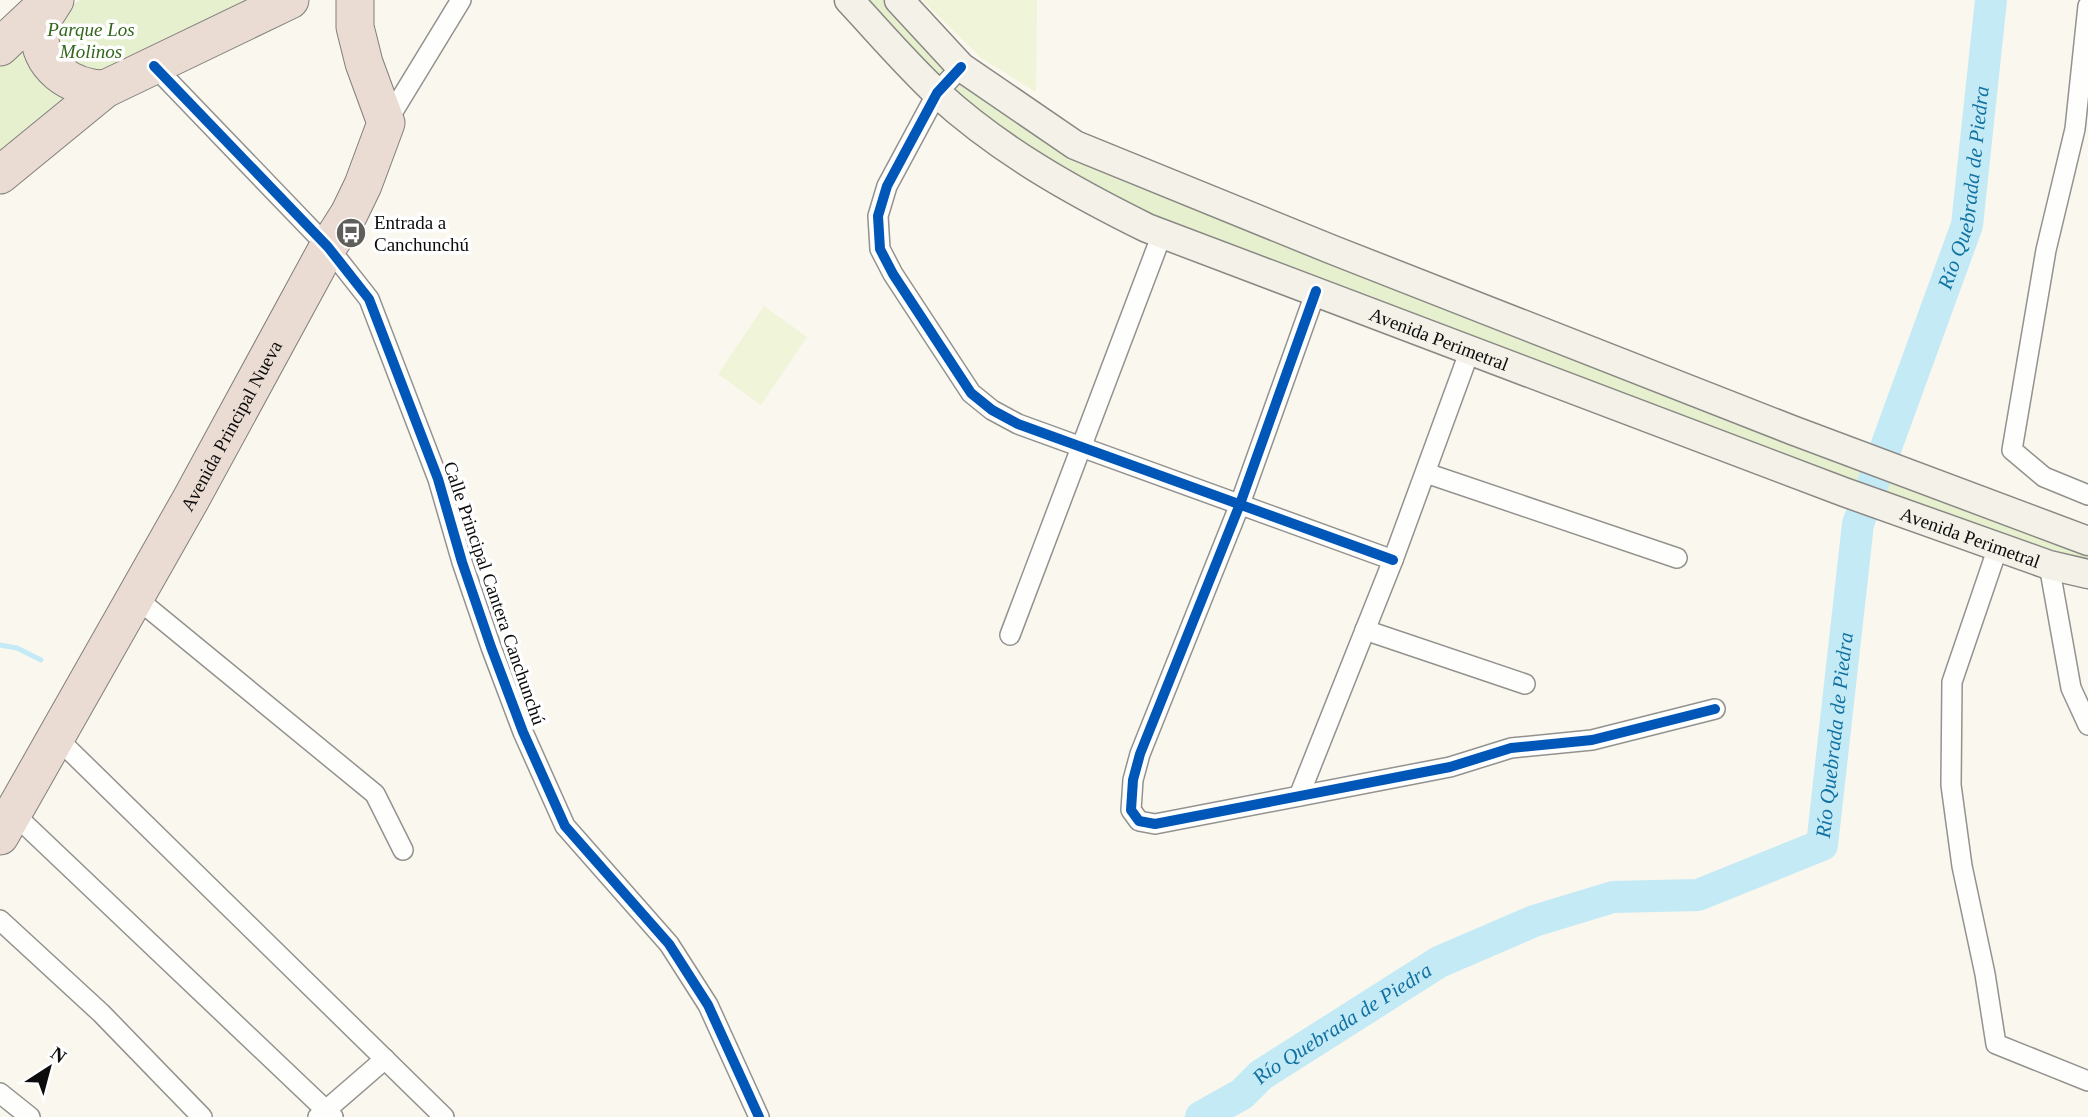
<svg xmlns="http://www.w3.org/2000/svg" width="2088" height="1117" font-family="Georgia,serif">
<style>
.green{fill:#e6f0ce}
.pitch{fill:#f0f4d8}
.lines{fill:none;stroke-linecap:round;stroke-linejoin:round}
.stream{stroke:#c4eaf6;stroke-width:5}
.river{stroke:#c4eaf6;stroke-width:32}
.street-casing{stroke:#93928e;stroke-width:22}
.secondary-casing{stroke:#8a8885;stroke-width:31}
.highway-casing{stroke:#807f7c;stroke-width:39}
.street{stroke:#fefefd;stroke-width:19}
.secondary{stroke:#f4f1e8;stroke-width:28}
.highway{stroke:#eadcd3;stroke-width:37}
.cycleway-casing{stroke:#fff;stroke-width:15}
.cycleway{stroke:#0057b8;stroke-width:10}
.labels{text-anchor:middle;stroke-width:7;stroke-linejoin:round;paint-order:stroke}
.park-label{font-size:19px;font-style:italic;fill:#32661a;stroke:#fff}
.poi-label{font-size:19px;fill:#0c0c0c;stroke:#fff;text-anchor:start}
.street-label{font-size:19px;fill:#0c0c0c;stroke:#fff}
.water-label{font-size:21px;font-style:italic;fill:#1172a2;stroke:#fff}
</style>
<rect width="100%" height="100%" fill="#faf7ef"/>
<g class="green">
<path d="M80,0H261L102,79L54,59L58,14Z"/>
<path d="M849,0H899L1075,145L2088,554V567L1147,228L1019,157Z"/>
<path d="M26,37C29,74 37,87 74,96L0,166V61Z"/>
</g>
<g class="pitch">
<path d="M922,0H1037L1036,92L981,58Z"/>
<path d="M764,306L807,337L761,405L718,374Z"/>
</g>
<g class="lines">
<path class="stream" d="M0,645L17,648L41,660"/>
<path class="river" id="s1" d="M1201,1117L1242,1094L1261,1075L1439,962L1534,921L1613,897L1698,895L1822,845L1858,524L1967,225L1991,0"/>
<g class="street-casing">
<g id="street">
<path d="M2088,6L2075,129L2046,250L2012,450L2044,477L2088,495"/>
<path d="M154,66L328,247L369,299L438,479L462,562L491,647L523,732L565,826L669,944L708,1005L759,1117"/>
<path d="M961,67L937,93L887,186L878,216L880,249L893,274L971,393L992,410L1018,424L1393,560"/>
<path d="M386,123L461,0"/>
<path d="M1316,291L1240,504L1140,754L1133,780L1131,810L1139,821L1155,824L1450,767L1511,748L1592,740L1715,709"/>
<path d="M1426,473L1677,558"/>
<path d="M1998,547L1952,682L1951,785L1962,866L1985,974L1996,1044L2088,1081"/>
<path d="M2049,565L2071,688L2088,725"/>
<path d="M135,597L375,794L403,850"/>
<path d="M1365,630L1525,684"/>
<path d="M1010,635L1162,234"/>
<path d="M56,737L444,1117"/>
<path d="M1299,796L1393,560L1470,350"/>
<path d="M13,813L333,1117"/>
<path d="M0,920L101,1013L202,1117"/>
<path d="M0,1093L30,1117"/>
<path d="M318,1117L385,1059"/>
</g>
</g>
<g class="secondary-casing">
<g id="secondary">
<path id="s2" d="M849,0C878,31 906,64 937,93C999,150 1072,191 1147,228L1844,492L2049,565L2088,574"/>
<path d="M899,0L961,67L1075,145L1333,250L1792,430L2088,541"/>
</g>
</g>
<g class="highway-casing">
<g id="highway">
<path d="M55,0C50,8 41,20 40,29C36,66 72,89 105,89"/>
<path d="M0,47L50,0"/>
<path d="M0,175L105,89L290,0"/>
<path id="s3" d="M0,836L191,499L328,247L349,214L363,185L386,123L364,63L355,27V0"/>
</g>
</g>
<use href="#street" class="street"/>
<use href="#secondary" class="secondary"/>
<use href="#highway" class="highway"/>
<g class="cycleway-casing">
<g id="cycleway">
<path d="M154,66L328,247L369,299L438,479L462,562L491,647L523,732L565,826L669,944L708,1005L759,1117"/>
<path d="M961,67L937,93L887,186L878,216L880,249L893,274L971,393L992,410L1018,424L1393,560"/>
<path d="M1316,291L1240,504L1140,754L1133,780L1131,810L1139,821L1155,824L1450,767L1511,748L1592,740L1715,709"/>
</g>
</g>
<use href="#cycleway" class="cycleway"/>
</g>
<defs>
<g id="bus-disc" transform="scale(1.575)"><circle r="9.5" fill="#5f5e5b" stroke="#fff"/><path d="M-5-6H5V4H4V6H2V4H-2V6H-4V4H-5ZM-3.5-4V0h7V-4ZM-3.5 1.2v1.5H-2V1.2ZM2 1.2v1.5H3.5V1.2Z" fill="#fff"/></g>
</defs>
<g fill-rule="evenodd">
<use href="#bus-disc" x="351" y="233"/>
</g>
<g class="labels">
<g class="park-label">
<text x="91" y="36">Parque Los<tspan x="91" dy="22">Molinos</tspan></text>
</g>
<g class="poi-label">
<text x="374" y="229">Entrada a<tspan x="374" dy="22">Canchunchú</tspan></text>
</g>
<g class="street-label">
<text dy="7" stroke="none"><textPath href="#s2" startOffset="691">Avenida Perimetral</textPath></text>
<text dy="7" stroke="none"><textPath href="#s3" startOffset="471">Avenida Principal Nueva</textPath></text>
<text dy="7" stroke="none"><textPath href="#s2" startOffset="1258">Avenida Perimetral</textPath></text>
<text transform="translate(495 593) rotate(71)" y="7">Calle Principal Cantera Canchunchú</text>
</g>
<g class="water-label">
<text dy="7" stroke="none"><textPath href="#s1" startOffset="1367">Río Quebrada de Piedra</textPath></text>
<text dy="7" stroke="none"><textPath href="#s1" startOffset="800">Río Quebrada de Piedra</textPath></text>
<text dy="7" stroke="none"><textPath href="#s1" startOffset="170">Río Quebrada de Piedra</textPath></text>
</g>
</g>
<g transform="translate(49 1068) rotate(36)" stroke="#ffffff" stroke-width="5" paint-order="stroke">
<path d="M0-5L12 26L0 18L-12 26Z" fill="#0c0c0c"/>
<text y="-10" font-size="19" font-weight="bold" text-anchor="middle" fill="#0c0c0c">N</text>
</g>
</svg>
